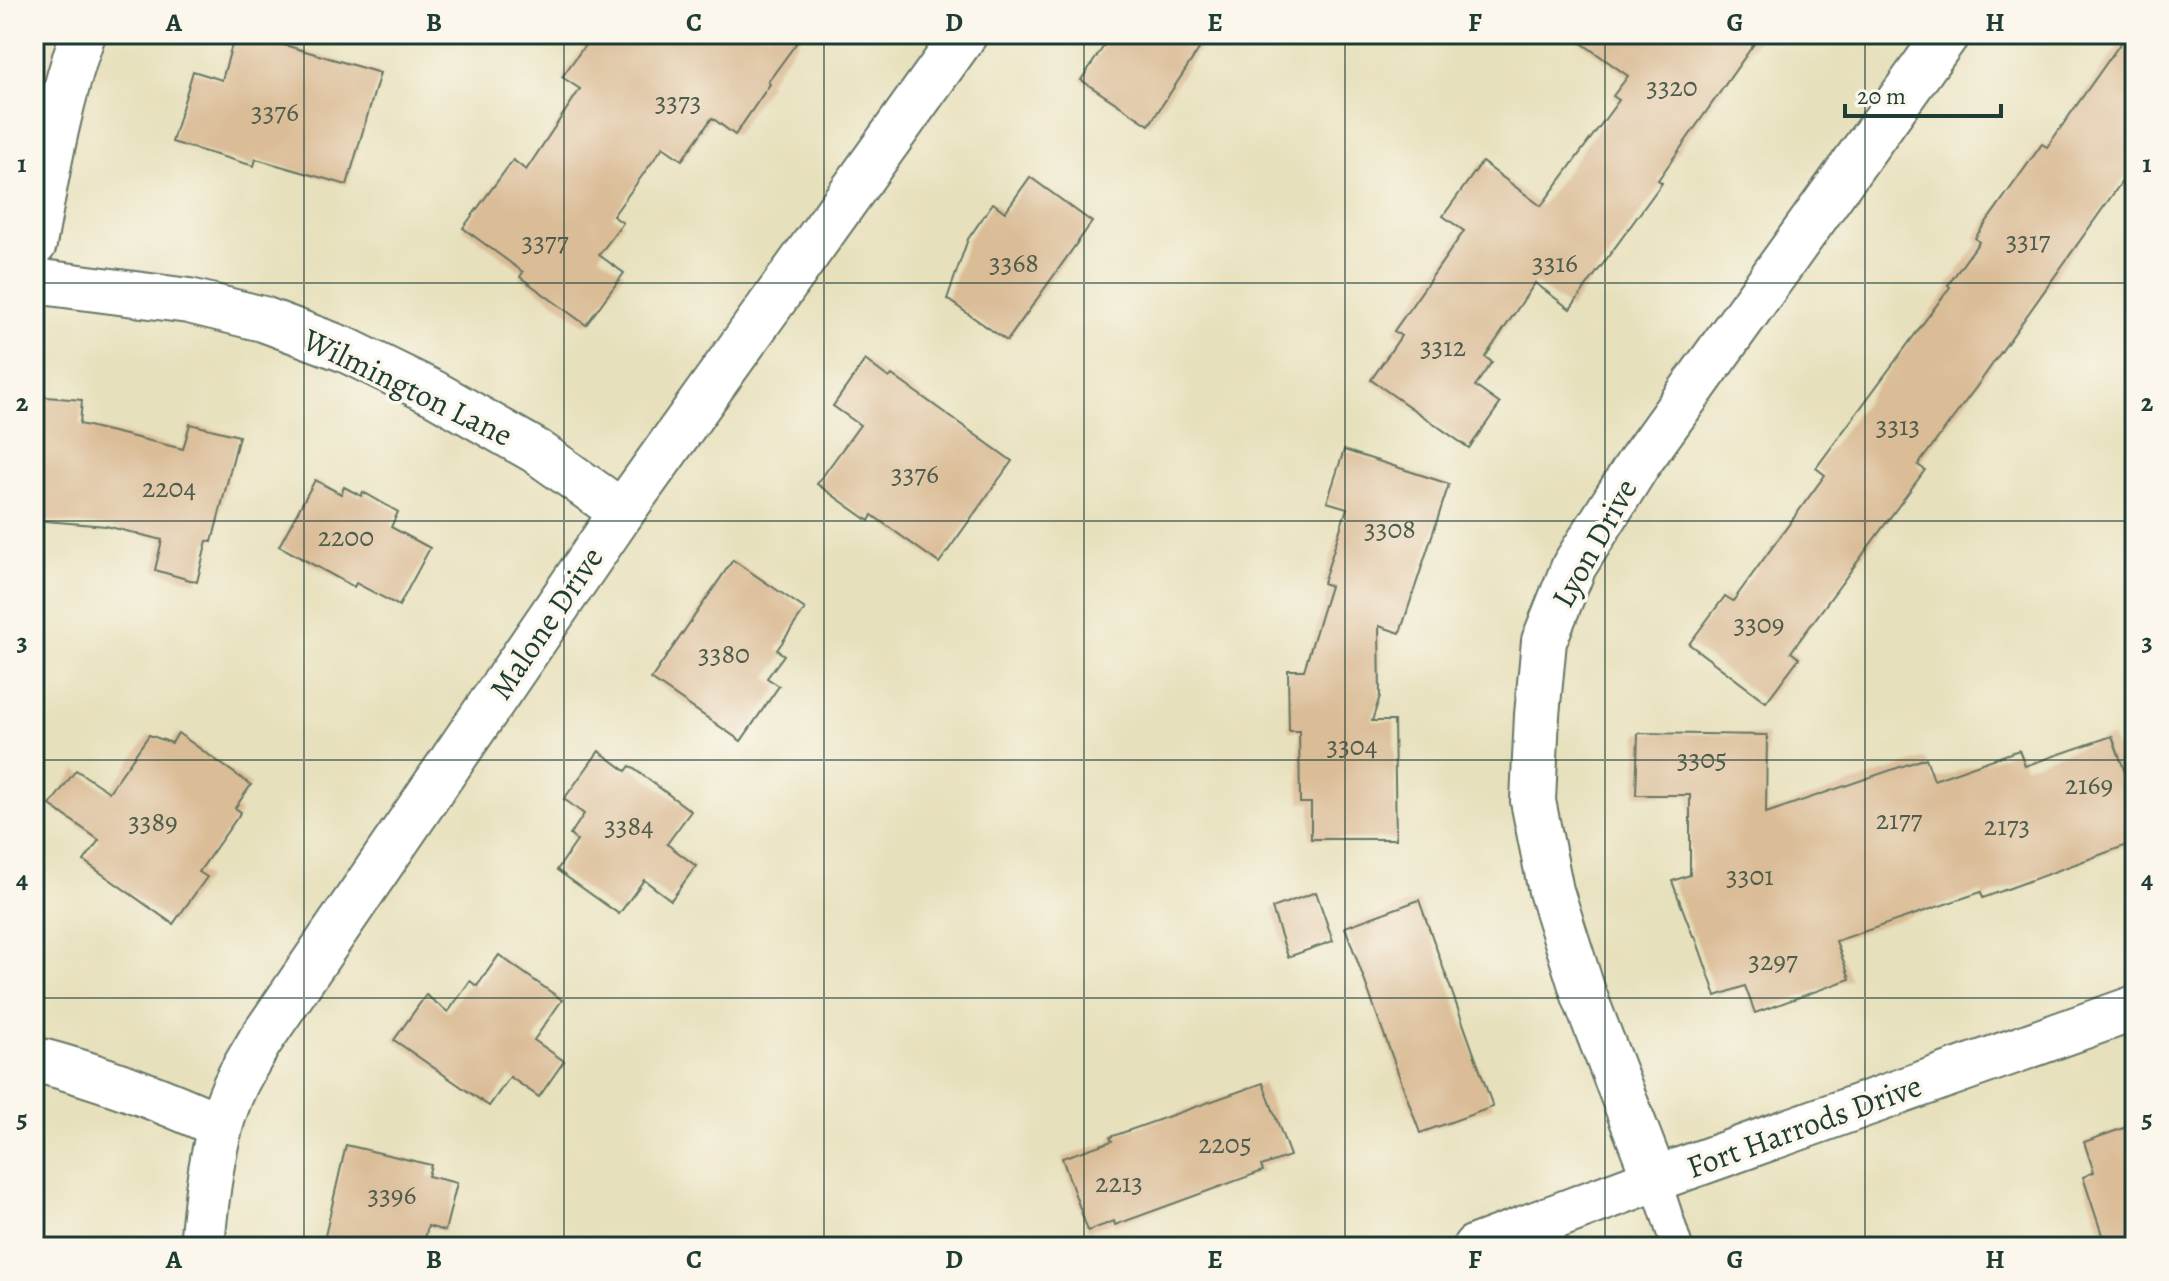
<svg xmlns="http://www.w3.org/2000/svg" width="2169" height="1281" font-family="Alegreya,serif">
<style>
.building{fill:#dabc96}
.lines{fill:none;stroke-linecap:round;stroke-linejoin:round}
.lane-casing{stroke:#657664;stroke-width:34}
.street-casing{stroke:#657664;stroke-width:48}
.secondary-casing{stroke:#657664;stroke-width:48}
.lane{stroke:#fff;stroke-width:30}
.street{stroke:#fff;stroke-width:44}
.secondary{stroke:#fff;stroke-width:44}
.grid{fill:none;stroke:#1f3d34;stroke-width:2;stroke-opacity:0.55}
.labels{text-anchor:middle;stroke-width:7;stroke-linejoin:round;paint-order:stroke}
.number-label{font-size:28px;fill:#4e5d4c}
.street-label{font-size:32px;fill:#1f3d34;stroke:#fbf7ec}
.neatline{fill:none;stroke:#1f3d34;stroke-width:3}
.grid-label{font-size:26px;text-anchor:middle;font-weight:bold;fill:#1f3d34}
</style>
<rect width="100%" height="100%" fill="#fbf7ec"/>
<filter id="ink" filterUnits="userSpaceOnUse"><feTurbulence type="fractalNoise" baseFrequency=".0125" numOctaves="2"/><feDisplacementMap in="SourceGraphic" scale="16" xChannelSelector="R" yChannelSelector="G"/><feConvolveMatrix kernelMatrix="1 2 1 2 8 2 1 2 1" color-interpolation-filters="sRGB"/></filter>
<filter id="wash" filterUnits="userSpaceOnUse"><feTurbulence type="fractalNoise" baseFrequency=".006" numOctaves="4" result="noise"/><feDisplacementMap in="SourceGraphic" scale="32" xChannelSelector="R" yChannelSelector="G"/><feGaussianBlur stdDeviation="1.8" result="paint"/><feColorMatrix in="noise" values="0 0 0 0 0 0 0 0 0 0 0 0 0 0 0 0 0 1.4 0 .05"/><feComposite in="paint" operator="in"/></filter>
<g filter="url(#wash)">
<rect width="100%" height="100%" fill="#e7e0bc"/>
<g id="blocks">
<g class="building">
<path d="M235,34H247L380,73L347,185L256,159L254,166L172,142L193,71L222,80Z"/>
<path d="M593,34H803L768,82L770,84L735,135L712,118L682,160L663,147L613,216L623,223L599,255L624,273L586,325L520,277L523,272L463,228L513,160L526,170L580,89L562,77Z"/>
<path d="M1112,34H1209L1149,125L1081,80Z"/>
<path d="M1569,34H1761L1658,180L1662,183L1570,309L1535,283L1485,357L1492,362L1475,386L1500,404L1469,448L1371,380L1401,336L1394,331L1464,231L1443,216L1482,162L1541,206L1619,100L1613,96L1628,76Z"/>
<path d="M2127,34H2135V163L1977,386L1918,465L1925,470L1791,652L1799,658L1766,702L1689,644L1725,596L1733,601L1825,475L1816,468L1950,287L1948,285L1979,242L1975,238L2042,144L2047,147Z"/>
<path d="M1030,177L1092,222L1007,341L947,299L968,239L993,203L1005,212Z"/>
<path d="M865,360L889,378L892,375L1012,461L939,563L872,515L869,521L817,484L860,425L833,406Z"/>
<path d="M34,396L82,400L80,424L183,449L190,424L239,436L212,542L207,541L197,582L155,570L162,540L106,526L34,520Z"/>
<path d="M1344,450L1449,484L1400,633L1379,626L1380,696L1372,721H1394L1396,839H1311V803H1300L1299,731H1289L1288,670H1304L1330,586L1323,583L1347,508L1327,502Z"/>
<path d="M315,480L341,494L344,487L361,496L363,492L398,512L391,527L430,548L399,606L356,583L354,587L279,546Z"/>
<path d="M733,560L805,609L777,650L784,655L767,678L779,686L741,741L651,679Z"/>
<path d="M178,733L251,785L235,808L241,812L199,872L207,877L173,924L84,861L99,840L50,805L76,770L109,792L149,735L172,743Z"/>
<path d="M1638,733L1767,735L1766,813L1926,758L1934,780L2019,750L2025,766L2112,736L2135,800V842L1983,898L1981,892L1836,941L1850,979L1755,1013L1745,986L1716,996L1695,936H1693L1672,881L1690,875V795H1636Z"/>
<path d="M599,751L626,771L630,766L691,811L667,844L696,866L671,900L644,880L619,914L557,870L577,841L570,835L584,814L564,799Z"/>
<path d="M1316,892L1333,941L1288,957L1272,908Z"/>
<path d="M1419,900L1493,1107L1420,1133L1345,927Z"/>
<path d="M499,955L562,1000L534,1040L564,1061L539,1097L510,1077L489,1106L394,1040L426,995L448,1012L470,981L477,986Z"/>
<path d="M1263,1083L1290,1156L1261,1166L1263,1171L1115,1225L1114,1221L1088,1231L1062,1158L1112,1141L1110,1137Z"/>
<path d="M2135,1124V1247H2106L2083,1177L2094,1172L2084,1142Z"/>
<path d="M346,1145L431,1165L428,1176L457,1183L445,1231L428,1226L423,1247H327L329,1237L325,1236Z"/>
</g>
</g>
</g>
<g filter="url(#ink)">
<use href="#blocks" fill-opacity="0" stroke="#657664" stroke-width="2"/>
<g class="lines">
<g class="lane-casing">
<path id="lane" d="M1655,1179L1677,1247"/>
</g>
<g class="street-casing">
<g id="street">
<path d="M34,244C47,173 59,101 83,34"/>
<path d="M34,281L189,301L263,319L346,350L434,393L536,451L622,512"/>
<path d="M34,1059C99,1076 160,1098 220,1126"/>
<path d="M1655,1179L1584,995L1551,891L1533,801L1537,715L1544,641L1574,566L1638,464L1947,34"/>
<path d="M202,1247C206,1198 213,1135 233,1090C240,1073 251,1057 260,1041L622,512L965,34"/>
</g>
</g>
<g class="secondary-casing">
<path id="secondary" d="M1475,1247L1655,1179L2135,1008"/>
</g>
<use href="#lane" class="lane"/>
<use href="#street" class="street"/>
<use href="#secondary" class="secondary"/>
</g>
</g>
<path class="grid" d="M304,34V1247M564,34V1247M824,34V1247M1084,34V1247M1345,34V1247M1605,34V1247M1865,34V1247M34,283H2135M34,521H2135M34,760H2135M34,998H2135"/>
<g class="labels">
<g class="number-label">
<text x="1672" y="96">3320</text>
<text x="678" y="111">3373</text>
<text x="275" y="121">3376</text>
<text x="2028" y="250">3317</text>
<text x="545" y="251">3377</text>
<text x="1014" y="272">3368</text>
<text x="1555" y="272">3316</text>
<text x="1443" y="356">3312</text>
<text x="1898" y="435">3313</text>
<text x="915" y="483">3376</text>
<text x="169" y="497">2204</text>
<text x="1390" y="538">3308</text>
<text x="346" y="546">2200</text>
<text x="1759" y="633">3309</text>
<text x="724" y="663">3380</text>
<text x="1352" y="755">3304</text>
<text x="1702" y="768">3305</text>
<text x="2089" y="794">2169</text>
<text x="1899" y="829">2177</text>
<text x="153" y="831">3389</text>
<text x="629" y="835">3384</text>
<text x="2007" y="835">2173</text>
<text x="1750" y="885">3301</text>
<text x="1773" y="970">3297</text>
<text x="1225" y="1153">2205</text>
<text x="1119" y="1192">2213</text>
<text x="392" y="1204">3396</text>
</g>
<g class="street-label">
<text transform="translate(408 387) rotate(26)" y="11">Wilmington Lane</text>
<text transform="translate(1594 543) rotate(-61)" y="11">Lyon Drive</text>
<text transform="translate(546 623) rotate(-56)" y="11">Malone Drive</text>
<text transform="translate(1804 1126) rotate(-20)" y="11">Fort Harrods Drive</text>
</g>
</g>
<rect width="2169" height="1281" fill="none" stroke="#fbf7ec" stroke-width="88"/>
<path d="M1845 104v12h156v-12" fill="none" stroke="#1f3d34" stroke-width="4"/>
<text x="1857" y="104" font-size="24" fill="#1f3d34" stroke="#fbf7ec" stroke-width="6" paint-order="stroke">20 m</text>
<rect x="44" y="44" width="2081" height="1193" class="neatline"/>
<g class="grid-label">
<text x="174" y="31">A</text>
<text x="434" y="31">B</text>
<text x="694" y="31">C</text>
<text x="954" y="31">D</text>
<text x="1215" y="31">E</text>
<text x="1475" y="31">F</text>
<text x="1735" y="31">G</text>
<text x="1995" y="31">H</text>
<text x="22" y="172">1</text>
<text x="2147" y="172">1</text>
<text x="22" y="411">2</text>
<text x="2147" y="411">2</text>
<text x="22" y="650">3</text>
<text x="2147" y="650">3</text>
<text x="22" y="888">4</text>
<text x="2147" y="888">4</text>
<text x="22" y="1127">5</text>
<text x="2147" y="1127">5</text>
<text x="174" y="1268">A</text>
<text x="434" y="1268">B</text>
<text x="694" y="1268">C</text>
<text x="954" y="1268">D</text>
<text x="1215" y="1268">E</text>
<text x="1475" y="1268">F</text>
<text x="1735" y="1268">G</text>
<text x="1995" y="1268">H</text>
</g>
</svg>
